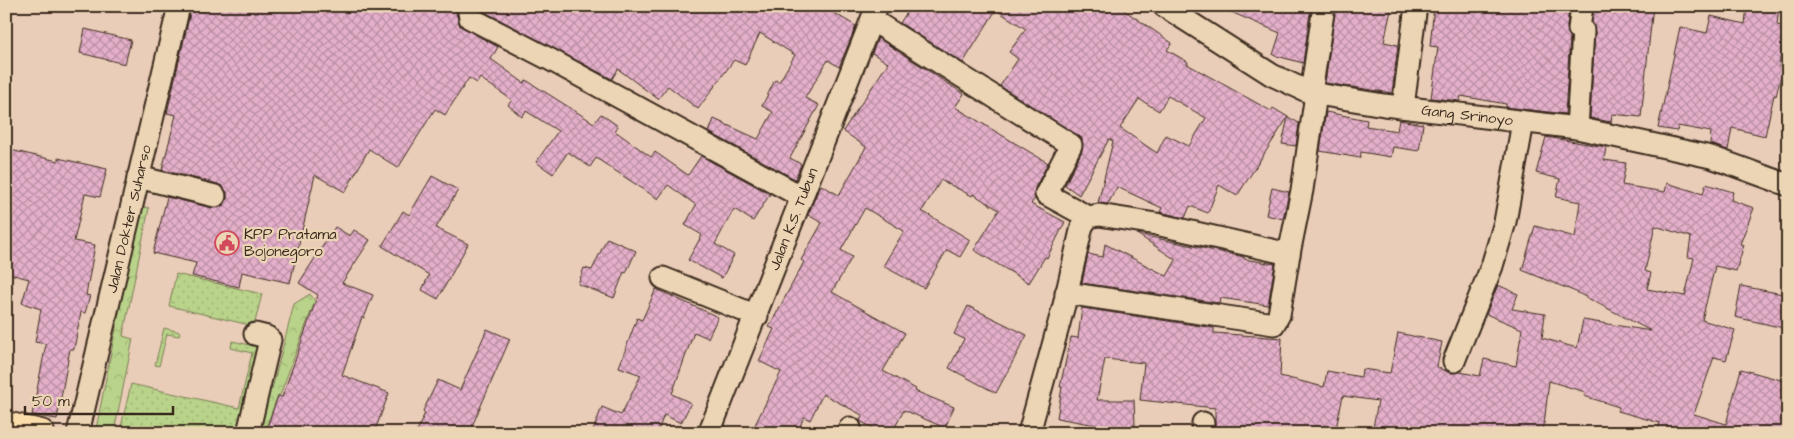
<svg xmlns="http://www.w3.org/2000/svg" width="1794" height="439" font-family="'Architects Daughter',sans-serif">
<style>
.grass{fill:url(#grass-dots);stroke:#7a7e54}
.forest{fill:url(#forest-crowns);stroke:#7a7e54}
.building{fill:url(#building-cross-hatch);stroke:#3b2a1e;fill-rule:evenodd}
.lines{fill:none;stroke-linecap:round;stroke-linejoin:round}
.minor-casing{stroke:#3b2a1e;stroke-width:25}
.major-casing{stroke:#3b2a1e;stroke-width:30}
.minor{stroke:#ebd5b4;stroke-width:21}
.major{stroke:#faddab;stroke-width:26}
.labels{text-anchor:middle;stroke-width:4.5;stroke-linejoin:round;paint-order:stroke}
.street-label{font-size:15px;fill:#3b2a1e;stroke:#ebd5b4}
.poi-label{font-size:15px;fill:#3b2a1e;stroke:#ebd5b4;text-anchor:start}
</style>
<defs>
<pattern id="grass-dots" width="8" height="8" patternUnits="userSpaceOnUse" patternTransform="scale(1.25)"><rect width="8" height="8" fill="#b9d38a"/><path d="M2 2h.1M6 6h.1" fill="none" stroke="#a0b577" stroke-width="1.8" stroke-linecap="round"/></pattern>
<pattern id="forest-crowns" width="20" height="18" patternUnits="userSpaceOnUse" patternTransform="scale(1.25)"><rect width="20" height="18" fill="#b9d38a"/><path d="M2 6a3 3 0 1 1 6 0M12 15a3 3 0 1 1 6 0" fill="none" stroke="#a0b577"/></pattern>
<pattern id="building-cross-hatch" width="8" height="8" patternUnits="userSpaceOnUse" patternTransform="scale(1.25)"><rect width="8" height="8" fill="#e4afca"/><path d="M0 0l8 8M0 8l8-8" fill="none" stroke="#ba8fa3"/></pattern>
</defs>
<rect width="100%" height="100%" fill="#eacdb8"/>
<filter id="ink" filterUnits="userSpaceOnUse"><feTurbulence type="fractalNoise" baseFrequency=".02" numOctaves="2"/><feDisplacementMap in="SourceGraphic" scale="10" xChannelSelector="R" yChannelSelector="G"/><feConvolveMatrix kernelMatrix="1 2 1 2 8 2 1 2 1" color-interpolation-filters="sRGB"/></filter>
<g filter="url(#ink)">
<g class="grass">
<path d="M176,274L262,294L254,326L169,306Z"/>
<path d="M164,328L180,332L179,336L167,334L159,366L155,365Z"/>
<path d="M232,341L259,347L239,432L226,429L224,433H146L121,427L131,384L239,408L252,353L231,348Z"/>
</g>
<g class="forest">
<path d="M140,206L149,208L123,336L133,339L115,427L140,433H112L96,429Z"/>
<path d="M310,294L315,301L280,395H278L264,433H255L264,395L272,389L294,304Z"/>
</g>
<g class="building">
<path d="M207,6H454L460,26L498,47L491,59L524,83L526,80L594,123L601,114L618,126L615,131L651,157L655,152L688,175L701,156L770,194L753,221L734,209L715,244L734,255L722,278L688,260L702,235L685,225L696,205L668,185L658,199L596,158L590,167L568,152L553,174L536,162L558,131L526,111L522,117L508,105L512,100L480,78L477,83L469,78L445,115L435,109L398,168L369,149L345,192L315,175L290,283L242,272L239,287L192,276L196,263L153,253L167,197L212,208L224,205L227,199V192L218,184L162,170L176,115L167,113L191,9L204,12Z"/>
<path d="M482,6H822L856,26L839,67L828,60L805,98L819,105L790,158L801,164L795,179L709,132L714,119L758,139L773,112L762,106L775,80L779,82L795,55L760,33L745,65L734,60L698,109L668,86L658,99L618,69L612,79L481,10Z"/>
<path d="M911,6H1118L1172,43L1167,50L1188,62L1187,64L1271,111L1273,108L1288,117L1237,196L1219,185L1208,213L1190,206L1185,218L1160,212L1162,208L1117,187L1108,204L1098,203L1113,141L1109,139L1079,195L1065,185L1082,151V138L1000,86L1018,59L1009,52L1026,29L996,10L963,63L900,23ZM1168,96L1206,118L1189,146L1166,135L1157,153L1120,128L1139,99L1159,111Z"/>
<path d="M1217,6H1311L1303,63L1273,55L1280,33Z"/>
<path d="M1336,6H1373L1391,10L1384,42L1398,45L1392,93L1325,83Z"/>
<path d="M1434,6H1569L1567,27L1570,37L1565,114L1506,107V104L1461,96L1460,101L1431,98L1438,47L1430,46Z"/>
<path d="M1594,6H1653L1641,117L1612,114L1611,122L1590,118L1595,32L1592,23Z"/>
<path d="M1747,6H1779L1777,25L1785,27L1779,67L1783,68L1776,96L1774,95L1765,136L1732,128L1728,150L1710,144L1711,132L1678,126L1677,131L1658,128L1680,27L1707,33L1711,16L1745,24Z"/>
<path d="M85,29L131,40L125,64L80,53Z"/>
<path d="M878,38L964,94L955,107L1048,163L1035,188V198L1031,204L1065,222L1047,258L1045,257L1029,283L974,250L999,210L973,194L972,196L941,180L922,211L970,240L960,257L947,250L924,288L883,266L904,231L865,208L841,250L852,257L832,292L905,333L883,371L916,389L915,391L954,407L945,428L904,410L892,433H882L860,421L862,415L823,394L810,420L804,417L797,433H751L781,372L759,361L774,329L769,327L804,262L801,260L822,223L808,215L817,193L821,185L839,195L866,147L843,131L888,63L872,53Z"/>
<path d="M1326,112L1367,120L1366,126L1397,131L1399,120L1423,124L1419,151L1393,147L1391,157L1361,152L1360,158L1320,151Z"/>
<path d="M1288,117L1299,123L1296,146L1282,144Z"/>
<path d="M1546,137L1606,147L1604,160L1626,163L1622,185L1665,192L1667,183L1703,194L1706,184L1733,192L1731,200L1754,208L1740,244L1744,245L1736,271L1715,266L1702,320L1735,330L1726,360L1714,357L1694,414L1726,424L1741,369L1788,382V433H1657L1660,423L1618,411L1619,407L1584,396L1585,392L1549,381L1543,433H1372L1378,401L1343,396L1335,433H1215V408L1140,400L1144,363L1105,359L1097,400H1134L1135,426H1101L1057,418L1062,387H1060L1071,337L1078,338L1082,308L1214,328V333L1282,338L1280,376L1324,387L1327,371L1361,377L1362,369L1390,373L1398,333L1442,342L1437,367L1450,373L1460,372L1480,376L1484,359L1516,366L1522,329L1486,314L1498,285L1518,294L1512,309L1545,314L1542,338L1577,348L1583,320L1651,331L1576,292L1522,270L1535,226L1575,237L1580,202L1556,197L1560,179L1536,173ZM1655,226L1691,237L1688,257L1694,258L1685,296L1647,289L1651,273L1645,271Z"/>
<path d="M6,149L58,161V158L107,169L100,197L85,194L74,241L95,245L86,295L90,296L85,313L81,312L74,349H70L57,419L32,415L46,344L35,342L41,309L22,303L29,279L6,273Z"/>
<path d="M432,176L458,190L436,228L468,244L438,299L422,290L429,275L382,246L403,211L409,215Z"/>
<path d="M1272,188L1289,192L1283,219L1266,215Z"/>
<path d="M335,227L350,236L354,230L370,240L342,283L373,295L364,318L362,317L342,375L389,393L374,433H265L278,396L282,397L318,295L299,283Z"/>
<path d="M1137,234L1244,257V259L1275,264L1268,305L1220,298L1219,303L1082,283L1088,254L1103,257L1105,244L1167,276L1176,260Z"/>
<path d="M607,238L636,251L626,273L624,272L614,298L578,284L584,268L592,270Z"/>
<path d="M1741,286L1788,295V329L1735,317Z"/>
<path d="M656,289L718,317L708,338L694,332L672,394L691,403L681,423L664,415L657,433H592L602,407L621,415L641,375L619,367L637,318L642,320Z"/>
<path d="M968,306L1027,335L996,393L949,368L964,339L954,334Z"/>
<path d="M487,329L510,339L469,433H416L425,413L423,411L438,380L460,390Z"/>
</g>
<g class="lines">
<g class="minor-casing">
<g id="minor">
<path d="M468,6L470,18L551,60L802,197"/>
<path id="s1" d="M1164,6L1272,75L1311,93L1384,105L1577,128L1711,157L1788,185"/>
<path d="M872,20L1071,145L1046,194L1088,217"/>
<path d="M1311,93L1324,6"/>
<path d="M1403,107L1416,6"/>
<path d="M1577,128L1583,31L1579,29L1582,6"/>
<path d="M138,177L215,196"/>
<path d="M663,278L757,316"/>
<path d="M1066,293L1274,324L1279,315L1289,254"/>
<path d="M1454,361L1492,266L1505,222L1523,122"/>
<path id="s2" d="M78,433L179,6"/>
<path d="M248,433L270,340L267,337L255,334"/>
<path id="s3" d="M709,433L877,6"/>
<path d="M847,433L850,428"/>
<path d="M1029,433L1064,305L1082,226L1088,217L1099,215L1156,224L1289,254L1302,190L1316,94"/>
<path d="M1202,433L1203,423"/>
</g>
</g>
<g class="major-casing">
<path id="major" d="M6,425L41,433"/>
</g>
<use href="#minor" class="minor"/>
<use href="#major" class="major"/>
</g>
</g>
<defs>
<g id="civic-ring" transform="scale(1.25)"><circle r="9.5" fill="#ebd5b4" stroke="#d1495b" stroke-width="1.5"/><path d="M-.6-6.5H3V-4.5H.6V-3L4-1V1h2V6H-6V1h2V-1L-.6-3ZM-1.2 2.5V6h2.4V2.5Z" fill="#d1495b"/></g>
</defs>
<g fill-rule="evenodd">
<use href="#civic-ring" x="227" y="243"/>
</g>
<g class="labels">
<g class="street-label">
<text dy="5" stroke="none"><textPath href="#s1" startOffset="329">Gang Srinoyo</textPath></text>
<text dy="5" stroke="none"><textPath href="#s2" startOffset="220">Jalan Dokter Suharso</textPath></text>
<text dy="5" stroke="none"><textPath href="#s3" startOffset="230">Jalan K.S. Tubun</textPath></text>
</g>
<g class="poi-label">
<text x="244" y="239">KPP Pratama<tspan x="244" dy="17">Bojonegoro</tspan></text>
</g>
</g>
<rect width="1794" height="439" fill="none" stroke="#ebd5b4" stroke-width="25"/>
<rect x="12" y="12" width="1769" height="414" fill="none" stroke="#3b2a1e" stroke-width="2" filter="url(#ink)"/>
<path d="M25 406v8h148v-8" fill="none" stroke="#3b2a1e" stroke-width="2.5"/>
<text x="32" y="406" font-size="15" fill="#3b2a1e" stroke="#ebd5b4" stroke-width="4" paint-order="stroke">50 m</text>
</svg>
